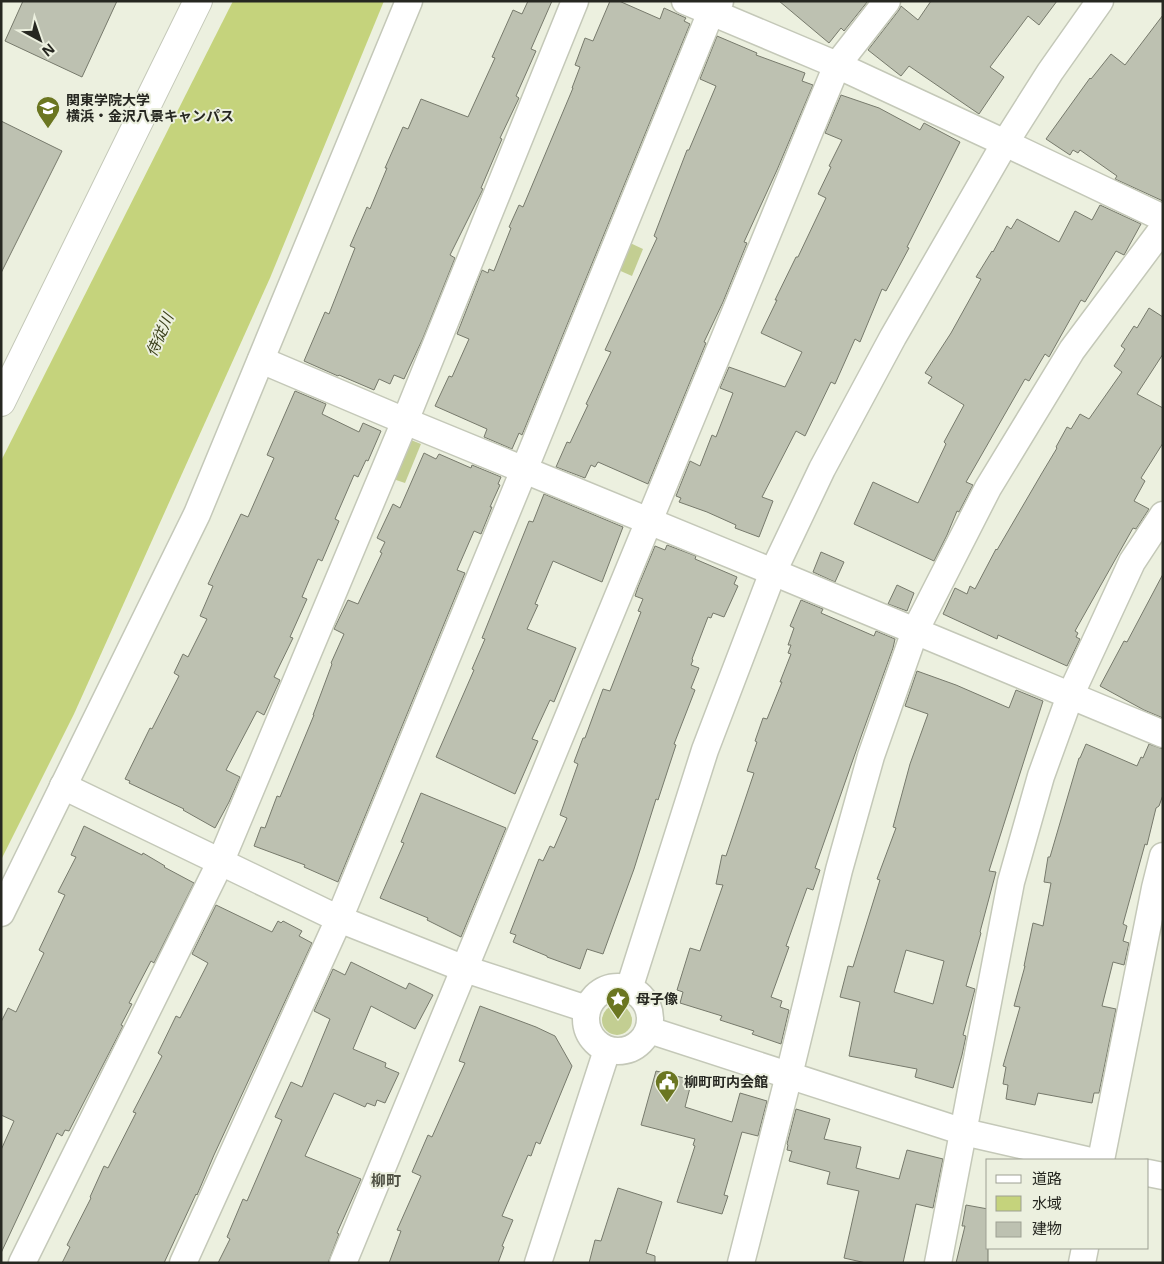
<svg xmlns="http://www.w3.org/2000/svg" width="1164" height="1264" font-family="'Open Sans','Noto Sans JP',sans-serif">
<style>
.green{fill:#c3ce92}
.water{fill:#c5d37c}
.building{fill:#bdc1b1;stroke:#777a6c;fill-rule:evenodd}
.lines{fill:none;stroke-linecap:round;stroke-linejoin:round}
.minor-casing{stroke:#c4c8b8;stroke-width:29}
.tertiary-casing{stroke:#c4c8b8;stroke-width:30}
.minor{stroke:#fff;stroke-width:26}
.tertiary{stroke:#fff;stroke-width:28}
.labels{text-anchor:middle;stroke-width:4;stroke-linejoin:round;paint-order:stroke}
.poi-label{font-size:14px;font-weight:bold;fill:#262721;stroke:#ecf0df;text-anchor:start}
.water-label{font-size:15px;font-style:italic;fill:#393e19;stroke:#ecf0df}
.neighbourhood-label{font-size:15px;font-weight:bold;fill:#515346;stroke:#ecf0df}
</style>
<rect width="100%" height="100%" fill="#ecf0df"/>
<g class="green">
<path d="M628,242L643,249L632,276L616,269Z"/>
<path d="M406,438L421,444L405,483L390,478Z"/>
<circle cx="617" cy="1020" r="15"/>
</g>
<path class="water" d="M233,1H384L270,278L74,714L1,860V461Z"/>
<g class="building">
<path d="M23,1H117L82,77L5,41Z"/>
<path d="M528,1H552L531,49L536,51L516,96L519,98L500,138L502,139L481,188L483,189L450,255L455,258L423,338L404,379L394,375L390,384L379,379L374,390L339,375L338,376L304,361L325,312L329,314L355,248L350,246L367,207L370,209L387,168H385L403,127L408,129L421,99L468,117L495,58L492,57L513,10L522,14Z"/>
<path d="M610,1H619L660,19L664,8L686,18L684,21L690,24L522,435L519,433L512,449L484,437L487,429L435,406L449,376L452,377L469,339L457,334L482,270L488,273L489,269L494,271L511,228L509,227L519,205L523,207L573,88H572L580,67L575,65L585,38L593,41Z"/>
<path d="M779,1H868L844,31L841,28L829,43Z"/>
<path d="M931,1H1057L1039,25L1028,16L990,67L1004,77L979,114L909,66L901,76L868,50L899,10L901,6L918,20Z"/>
<path d="M1163,15V201L1115,179L1117,176L1080,150L1078,153L1073,150L1070,155L1046,139L1090,78L1091,79L1111,54L1125,65Z"/>
<path d="M717,36L757,53L756,55L805,73L802,81L813,85L777,170L744,242L747,243L723,302L704,342L706,343L648,484L598,462L595,467L591,465L585,478L556,467L567,442L570,443L588,405L586,404L611,352L605,350L657,238L654,236L687,150H689L716,86L700,79Z"/>
<path d="M841,95L879,108L920,130L924,123L960,142L907,247L909,248L886,291L882,289L860,342L855,339L835,384L831,382L805,436L796,431L762,497L773,501L759,537L735,528L736,525L707,512L679,502L681,498L676,496L690,461L700,466L712,435L716,437L733,393L720,388L729,367L785,387L802,352L761,333L777,300H775L796,257H798L826,198L818,194L831,167L829,166L842,140L825,133Z"/>
<path d="M1,121L62,151L1,273Z"/>
<path d="M1100,205L1141,224L1124,255L1116,251L1085,302L1081,300L1049,357L1045,354L1029,381L1025,379L966,482L973,485L959,512L957,511L947,535L934,561L854,524L873,482L918,503L946,444L944,442L964,405L928,383L932,377L925,373L951,333L981,279L976,277L992,251L993,252L1007,226L1011,229L1017,219L1059,242L1075,211L1092,220Z"/>
<path d="M1149,308L1163,317V354L1137,394L1163,408V443L1141,478L1145,481L1134,501L1149,509L1136,529L1133,528L1075,631L1078,633L1076,637L1080,639L1067,666L998,635L997,639L943,614L955,588L967,594L970,586L975,589L996,549L997,550L1042,473L1057,448L1056,447L1067,427L1071,429L1080,414L1089,419L1122,372L1114,366L1125,349L1121,346L1134,326L1137,328Z"/>
<path d="M295,391L326,404L322,414L359,432L363,423L381,431L368,461L366,460L358,477L354,475L335,519L339,521L322,561L318,559L302,597L307,599L290,637L293,638L274,677L280,680L264,715L257,711L226,770L240,777L229,802L215,828L183,810L184,809L129,783L130,781L125,779L150,728L152,729L179,676L174,673L183,654L188,657L207,619L200,616L213,586L208,584L241,514L248,517L274,458L267,455Z"/>
<path d="M424,453L436,459L439,454L471,468L472,465L501,477L498,484L500,485L490,507H492L481,534L474,531L457,570L465,573L338,882L304,867L305,865L254,846L261,827L265,828L277,796L280,797L314,715H313L332,664L331,663L344,634L334,629L348,600L358,604L382,553L380,552L385,542L377,538L393,504L400,508Z"/>
<path d="M544,494L623,527L602,582L553,561L535,604L538,605L527,629L576,648L554,702L550,700L532,739L538,741L515,794L436,757L474,670L472,669L485,639L482,638L529,521L533,522Z"/>
<path d="M667,545L696,556L695,559L737,577L734,584L738,586L724,617L713,613L711,618L708,617L692,659L693,660L691,665L699,668L691,688L695,690L674,744L676,745L658,800L656,799L634,869L603,954L587,949L580,969L547,957V956L513,942L516,935L510,933L539,859L543,861L550,846L554,848L567,818L560,815L578,764L574,762L583,738H585L603,689L610,691L641,612L638,611L643,599L635,596L638,587L655,546L665,550Z"/>
<path d="M821,552L844,562L835,582L813,572Z"/>
<path d="M1163,574V718L1144,710L1100,686L1124,641L1127,642Z"/>
<path d="M897,585L914,593L907,611L888,604Z"/>
<path d="M801,600L823,609L821,613L874,636L876,631L895,639L893,648L862,734L815,868L820,870L813,890L807,888L786,946L789,947L771,997L782,1001L780,1007L789,1010L781,1044L752,1034L754,1031L720,1020L722,1016L680,1003L683,992L677,990L690,948L700,951L723,885L716,884L722,855L726,856L754,773L747,771L757,742L755,741L763,718L767,719L782,682H780L791,654L788,653L791,645H788L794,628L790,626Z"/>
<path d="M917,671L956,685L1009,708L1016,690L1043,701L989,871L996,872L980,932L981,933L966,986L975,989L963,1035L966,1036L962,1055L953,1088L915,1077L917,1069L849,1056L860,1002L840,997L848,966L853,967L880,880L877,879L896,828L893,827L910,764L928,714L905,706ZM906,950L944,961L933,1004L894,992Z"/>
<path d="M1086,744L1137,766L1141,757L1143,758L1149,744L1163,749V795L1159,806L1156,808L1147,845L1145,844L1123,924L1127,926L1123,941L1129,943L1124,965L1113,962L1102,1006L1116,1009L1099,1093H1094L1092,1103L1038,1093L1035,1105L1006,1099L1008,1085L1003,1084L1006,1067L1003,1066L1020,1007L1014,1006L1025,966H1024L1033,923L1043,926L1051,883L1044,882L1048,857H1050L1079,758H1080Z"/>
<path d="M421,793L506,828L461,937L427,920L428,918L380,898L404,843L401,842Z"/>
<path d="M84,826L142,855L143,853L165,866L164,867L194,883L154,963L151,961L129,1003L132,1004L121,1025L123,1026L69,1131L65,1130L62,1136L57,1133L1,1253V1150L14,1121L1,1115V1022L8,1008L16,1012L44,953L39,950L65,895L58,892L76,857L71,855Z"/>
<path d="M216,905L272,932L278,921L281,923L283,921L302,931L299,936L312,943L214,1155L197,1195L196,1194L164,1263H62L70,1247L67,1245L91,1198L90,1197L104,1166L108,1168L136,1113L133,1112L162,1056L158,1053L176,1016L180,1018L208,963L192,954Z"/>
<path d="M351,962L406,989L409,983L433,995L415,1029L371,1006L353,1049L386,1063L385,1067L399,1073L385,1103L377,1100L375,1106L367,1103L365,1107L334,1093L305,1156L361,1179L337,1233L339,1234L328,1263H218L230,1239L227,1237L243,1199L247,1201L282,1120L275,1117L291,1082L302,1087L330,1019L314,1011L333,969L345,975Z"/>
<path d="M480,1006L536,1027L555,1036L572,1066L540,1144L536,1142L531,1156L528,1155L502,1216L513,1220L502,1246L504,1247L498,1263H389L401,1231L397,1230L421,1176L412,1172L428,1135L432,1137L465,1063L459,1061Z"/>
<path d="M656,1071L692,1080L685,1107L732,1122L740,1093L767,1101L758,1136L742,1132L724,1195L728,1196L722,1214L677,1202L695,1146L693,1145L695,1139L641,1125Z"/>
<path d="M796,1109L830,1119L824,1139L861,1147L856,1168L899,1179L907,1150L943,1159L933,1208L916,1204L903,1263H866L844,1258L859,1191L827,1184L830,1172L789,1161L792,1151L787,1150L788,1145L787,1144Z"/>
<path d="M618,1188L662,1202L646,1253L655,1256V1263H589L595,1240L601,1241Z"/>
<path d="M966,1205L988,1209V1263H956L965,1226H962Z"/>
</g>
<g class="lines">
<g class="minor-casing">
<g id="minor">
<path d="M685,1L837,65L1005,143L1163,218"/>
<path d="M261,360L405,421L773,572L1163,734"/>
<path d="M63,786L339,919L465,969L587,1009"/>
<path d="M1,913L197,514L409,1"/>
<circle cx="618" cy="1019" r="32"/>
<path d="M629,989L705,750L773,572L822,469L893,337L1005,143L1050,72L1100,1"/>
<path d="M649,1030L964,1132L1086,1160"/>
<path d="M1101,1160L1155,888L1163,856"/>
<path d="M1148,1173L1163,1176"/>
<path d="M22,1263L220,863L405,421L575,1"/>
<path d="M183,1263L339,919L524,470L711,12L720,1"/>
<path d="M343,1263L837,65L887,1"/>
<path d="M538,1263L607,1050"/>
<path d="M741,1263L789,1075L839,870L871,756L915,631L988,488L1072,350L1163,228"/>
<path d="M938,1263L1011,882L1041,776L1070,696L1132,562L1163,515"/>
<path d="M1082,1263L1085,1248"/>
</g>
</g>
<g class="tertiary-casing">
<path id="tertiary" d="M1,402L198,1"/>
</g>
<use href="#minor" class="minor"/>
<use href="#tertiary" class="tertiary"/>
</g>
<defs>
<g id="university-pin" transform="scale(1.25)"><path d="M0 17L-7.5 6A9.5 9.5 0 1 1 7.5 6Z" fill="#6b7621" stroke="#ecf0df"/><path d="M0-5L7-2L0 1L-7-2ZM-4 1L0 2.5L4 1V4Q0 6-4 4Z" fill="#fff"/></g>
<g id="sight-pin" transform="scale(1.25)"><path d="M0 17L-7.5 6A9.5 9.5 0 1 1 7.5 6Z" fill="#6b7621" stroke="#ecf0df"/><path d="M0-6L1.8-2.2L6-1.7L2.9 1.2L3.7 5.4L0 3.3L-3.7 5.4L-2.9 1.2L-6-1.7L-1.8-2.2Z" fill="#fff"/></g>
<g id="civic-pin" transform="scale(1.25)"><path d="M0 17L-7.5 6A9.5 9.5 0 1 1 7.5 6Z" fill="#6b7621" stroke="#ecf0df"/><path d="M-.6-6.5H3V-4.5H.6V-3L4-1V1h2V6H-6V1h2V-1L-.6-3ZM-1.2 2.5V6h2.4V2.5Z" fill="#fff"/></g>
</defs>
<g fill-rule="evenodd">
<use href="#university-pin" x="48" y="108"/>
<use href="#sight-pin" x="618" y="999"/>
<use href="#civic-pin" x="667" y="1082"/>
</g>
<g class="labels">
<g class="poi-label">
<text x="66" y="105">関東学院大学<tspan x="66" dy="16">横浜・金沢八景キャンパス</tspan></text>
<text x="636" y="1004">母子像</text>
<text x="684" y="1087">柳町町内会館</text>
</g>
<g class="water-label">
<text transform="translate(160 335) rotate(-66)" y="5">侍従川</text>
</g>
<g class="neighbourhood-label">
<text x="386" y="1186">柳町</text>
</g>
</g>
<rect width="1164" height="1264" fill="none" stroke="#262721" stroke-width="5"/>
<rect x="986" y="1159" width="162" height="90" fill="#ecf0df" stroke="#9da093"/>
<rect x="996" y="1175" width="25" height="8" fill="#ffffff" stroke="#9da093"/>
<text x="1032" y="1184" font-size="15" fill="#262721">道路</text>
<rect x="996" y="1196" width="25" height="15" fill="#c5d37c" stroke="#9da093"/>
<text x="1032" y="1209" font-size="15" fill="#262721">水域</text>
<rect x="996" y="1222" width="25" height="15" fill="#bdc1b1" stroke="#9da093"/>
<text x="1032" y="1234" font-size="15" fill="#262721">建物</text>
<g transform="translate(40 40) rotate(140)" stroke="#ecf0df" stroke-width="4" paint-order="stroke">
<path d="M0-4L9 19L0 12L-9 19Z" fill="#262721"/>
<text y="-8" font-size="14" font-weight="bold" text-anchor="middle" fill="#262721">N</text>
</g>
</svg>
